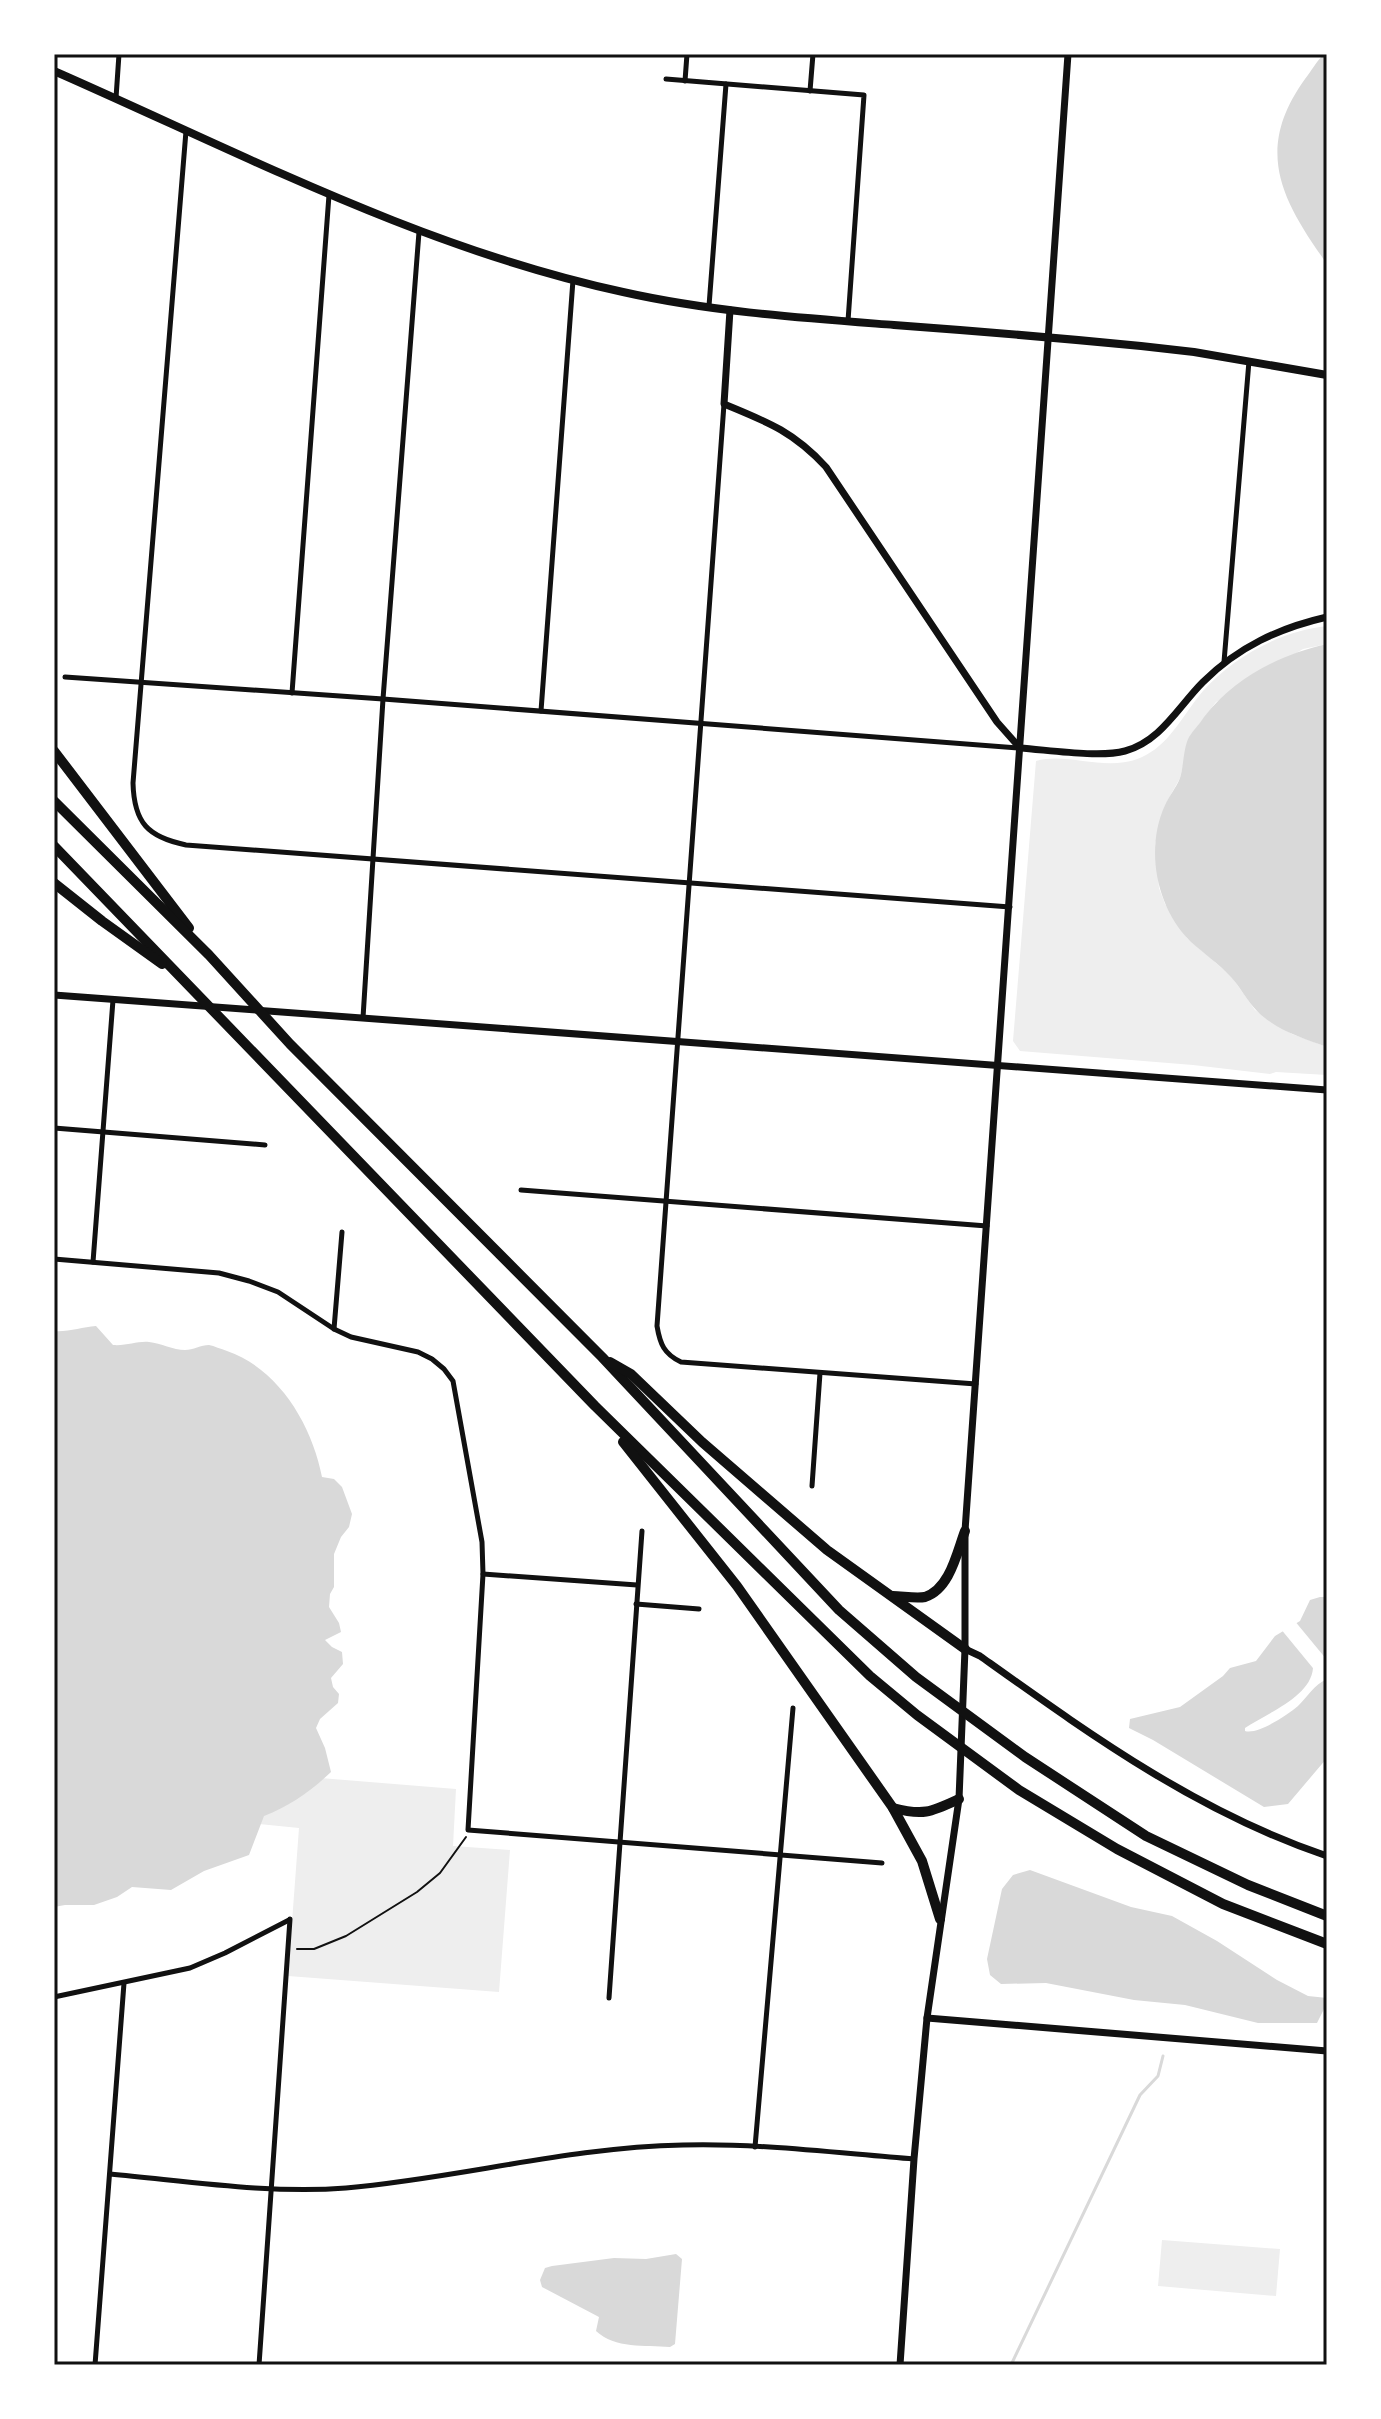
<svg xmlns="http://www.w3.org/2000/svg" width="1381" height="2419" font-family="'Sofia Sans Condensed',sans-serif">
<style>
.green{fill:#eee}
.water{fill:#d9d9d9}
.pier{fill:#fff}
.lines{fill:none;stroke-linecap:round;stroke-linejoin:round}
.stream{stroke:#d9d9d9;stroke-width:3}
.path{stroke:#111;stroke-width:2}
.minor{stroke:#111;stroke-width:5}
.tertiary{stroke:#111;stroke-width:7}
.secondary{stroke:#111;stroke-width:8}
.motorway{stroke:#111;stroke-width:10}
.neatline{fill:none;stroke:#111;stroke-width:3}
</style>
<rect width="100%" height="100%" fill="#fff"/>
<g class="green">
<path d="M1327,626V644L1303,649L1216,702L1190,736L1180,778L1165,805L1155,844L1159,888L1165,904L1187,938L1231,976L1255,1010L1292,1034L1327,1047V1075L1276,1072L1270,1074L1193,1065L1020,1051L1013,1041L1036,761C1070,751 1109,775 1146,755C1171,742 1185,712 1203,691C1234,656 1281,631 1327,626Z"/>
<path d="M271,1774L456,1789L453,1846L510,1850L499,1992L288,1976L299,1828L221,1820Z"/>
<path d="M1162,2240L1280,2249L1276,2296L1158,2286Z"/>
</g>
<g class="water">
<path d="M1324,54H1327V264C1281,199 1254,150 1305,79C1312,70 1316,62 1324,54Z"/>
<path d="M1327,644V1047C1302,1038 1276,1030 1257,1011C1247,1001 1241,988 1231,977C1219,964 1203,953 1190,941C1156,907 1145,849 1165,805C1169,796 1176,788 1180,778C1184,765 1183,749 1189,737C1193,730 1200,724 1204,717C1234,678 1279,655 1327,644Z"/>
<path d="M96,1326L113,1345C127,1346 137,1341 149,1342C161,1343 173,1350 185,1350C193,1350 201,1345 209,1345C214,1346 221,1349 227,1351C279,1369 312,1425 322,1477L334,1479L342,1487L352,1514L349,1527L341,1537L334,1554V1587L330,1594L329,1607L339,1623L341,1632L325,1640L332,1647L342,1652L343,1664L331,1678L333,1687L339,1694L338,1703L320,1719L316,1728L325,1748L331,1772C311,1791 290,1806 264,1816L249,1855L204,1871L171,1890L132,1887L117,1897L94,1905H65L54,1907V1331C69,1332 82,1327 96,1326Z"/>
<path d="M1320,1597H1327V1667L1318,1663L1313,1668C1311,1697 1267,1713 1245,1728V1731C1258,1735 1287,1715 1298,1706C1308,1696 1314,1685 1327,1679V1758L1288,1804L1264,1807L1153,1740L1129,1728L1130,1719L1180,1707L1223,1676L1230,1668L1256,1661L1275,1636L1300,1621L1310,1600Z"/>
<path d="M1030,1870L1131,1907L1172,1916L1217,1941L1277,1980L1308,1996L1327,1998V2003L1317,2023H1258L1185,2005L1134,2000L1046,1983L1001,1984L990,1975L987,1959L1002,1889L1013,1875Z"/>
<path d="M676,2254L682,2259L675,2344L670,2347C645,2345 615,2349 596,2331L599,2317L542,2287L540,2280L545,2268L552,2266L614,2258L646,2259Z"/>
</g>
<path class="pier" d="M1294,1620L1327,1660V1671L1317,1667V1673L1280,1628Z"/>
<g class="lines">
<path class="stream" d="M1011,2365L1140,2095L1158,2076L1163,2056"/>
<path class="path" d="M297,1949H314L346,1936L417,1892L440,1873L466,1837"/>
<g class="minor">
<path d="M666,79L864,95L848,321"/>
<path d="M685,81L687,54"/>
<path d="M810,91L813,54"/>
<path d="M116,98L119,54"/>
<path d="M186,131L133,783C134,823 148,837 186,845L1010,907"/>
<path d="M709,306L726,84"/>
<path d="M724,404L657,1326C660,1344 664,1354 681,1362L976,1384"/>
<path d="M1224,662L1249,361"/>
<path d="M65,677L383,699L1019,748"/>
<path d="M292,693L329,195"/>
<path d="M541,711L573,280"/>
<path d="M363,1018L383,699L419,232"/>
<path d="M54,1128L265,1145"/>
<path d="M521,1190L987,1226"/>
<path d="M54,1259L219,1273L249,1281L278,1292L334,1329L351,1337L418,1352L432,1359L444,1369L453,1381L482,1542L483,1574L468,1830L882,1863"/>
<path d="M93,1262L113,1000"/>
<path d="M334,1329L342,1232"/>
<path d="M812,1486L820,1373"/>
<path d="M483,1574L637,1585"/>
<path d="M636,1604L699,1609"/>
<path d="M54,1997L190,1968L225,1953L289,1920"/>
<path d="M609,1998L642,1531"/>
<path d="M755,2147L793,1708"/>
<path d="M110,2174C187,2181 268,2194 346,2188C459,2178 570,2147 683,2145C760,2143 837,2153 914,2159"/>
<path d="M95,2365L124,1983"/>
<path d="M259,2365L290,1919"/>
</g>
<g class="tertiary">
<path d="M730,310L724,404C768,422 794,432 826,467L997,722L1020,748"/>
<path d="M1020,748C1049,750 1099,758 1125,751C1161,741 1178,707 1203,682C1238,647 1279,628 1327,617"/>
<path d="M54,995L1327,1090"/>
<path d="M965,1649L980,1656C1091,1735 1197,1812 1327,1856"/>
<path d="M927,2018L1327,2051"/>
<path d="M900,2365L914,2159L927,2018L959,1799L965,1649V1531L1068,54"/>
</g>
<path class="secondary" d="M54,71C241,153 423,249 623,292C712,312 803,318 894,325C976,331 1059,338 1141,346L1194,352L1327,375"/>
<g class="motorway">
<path d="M54,751L189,928"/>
<path d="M54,801L209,955L290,1044L602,1357L839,1610L916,1677L1025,1757L1146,1836L1248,1885L1327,1916"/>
<path d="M54,846L595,1406L870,1676L917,1715L1019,1790L1117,1849L1223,1904L1327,1944"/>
<path d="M54,883L102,921L162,964"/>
<path d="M610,1362L631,1374L702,1442L827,1550L965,1649"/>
<path d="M623,1442L737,1586L893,1808L922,1861L940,1919"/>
<path d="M893,1596C902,1596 916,1599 925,1597C950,1589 957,1552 965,1531"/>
<path d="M893,1808C924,1816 931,1812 959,1799"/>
</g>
</g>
<rect width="1381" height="2419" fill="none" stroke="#ffffff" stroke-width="112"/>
<rect x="56" y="56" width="1269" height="2307" class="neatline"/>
</svg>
